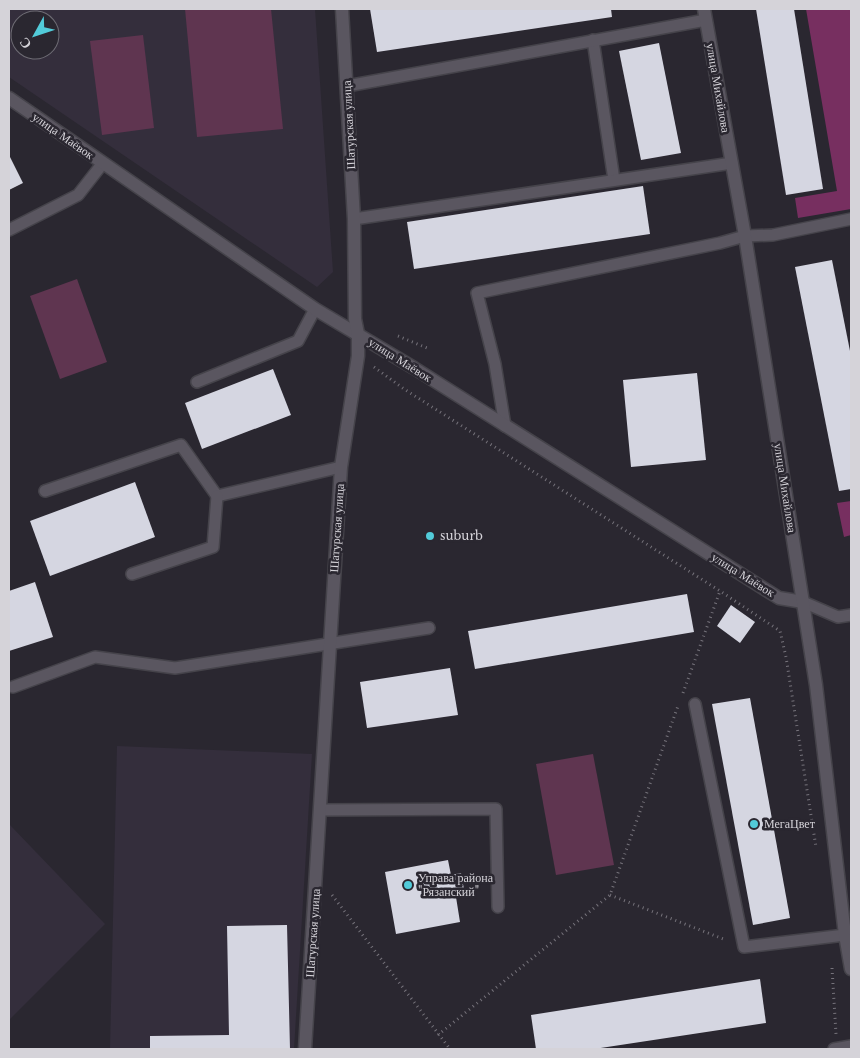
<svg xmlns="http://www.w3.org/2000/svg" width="860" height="1058" font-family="'Libre Baskerville',serif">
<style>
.built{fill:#342e3c;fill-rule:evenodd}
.green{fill:#5f3550}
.forest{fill:#772f60}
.building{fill:#d5d6e1}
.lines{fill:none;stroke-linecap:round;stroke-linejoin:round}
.service-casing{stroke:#45434a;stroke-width:14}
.minor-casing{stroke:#45434a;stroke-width:15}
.tertiary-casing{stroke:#45434a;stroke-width:15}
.path{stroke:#76737b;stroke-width:3;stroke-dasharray:1 4;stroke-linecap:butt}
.service{stroke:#5a5660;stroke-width:11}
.minor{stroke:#5a5660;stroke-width:12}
.tertiary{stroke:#5a5660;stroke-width:12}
.poi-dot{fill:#52cbd9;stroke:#2a2730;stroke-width:2}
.labels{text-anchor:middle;stroke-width:5;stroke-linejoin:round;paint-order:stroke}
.street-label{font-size:12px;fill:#d5d3d9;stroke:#2a2730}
.poi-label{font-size:12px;fill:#d5d3d9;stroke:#2a2730;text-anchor:start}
</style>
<rect width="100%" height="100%" fill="#2a2730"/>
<g class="built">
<path d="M9,9H315L333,272L317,287L9,77ZM20,20H50V50H20Z"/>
<path d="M117,746L312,754L294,1049H110Z"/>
<path d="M9,824L105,924L9,1020Z"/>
</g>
<g class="green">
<path d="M185,9H271L283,129L197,137Z"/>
<path d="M143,35L154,128L102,135L90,41Z"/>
<path d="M77,279L107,362L60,379L30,296Z"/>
<path d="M593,754L614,865L556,875L536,764Z"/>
</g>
<g class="forest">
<path d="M806,9H851V209L798,218L795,198L837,191Z"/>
<path d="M851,501V535L844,537L837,503Z"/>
</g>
<g class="building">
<path d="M370,9H611L612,17L377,52Z"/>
<path d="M756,9H794L823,189L786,195Z"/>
<path d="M659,43L681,153L641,160L619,51Z"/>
<path d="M9,155L23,183L9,190Z"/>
<path d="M643,186L650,234L414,269L407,222Z"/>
<path d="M832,260L851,356V489L839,491L795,267Z"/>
<path d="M273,369L291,415L202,449L185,403Z"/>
<path d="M697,373L706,460L631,467L623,380Z"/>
<path d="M135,482L155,537L50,576L30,521Z"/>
<path d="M35,582L53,637L9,651V591Z"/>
<path d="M687,594L694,632L475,669L468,631Z"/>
<path d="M731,605L755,622L740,643L717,626Z"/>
<path d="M450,668L458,715L367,728L360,682Z"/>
<path d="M750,698L790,918L753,925L712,704Z"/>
<path d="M448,860L451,875L461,873L465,895L456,897L460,922L396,934L385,872Z"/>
<path d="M287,925L290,1049H150V1036L229,1035L227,926Z"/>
<path d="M760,979L766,1023L594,1049H536L531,1015Z"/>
</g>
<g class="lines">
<g class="service-casing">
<g id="service">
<path d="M593,40L614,180"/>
<path d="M347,86L706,20"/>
<path d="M354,219L732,163"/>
<path d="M9,230L78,195L103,163"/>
<path d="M197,382L298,341L315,309"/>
<path d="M505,426L495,364L477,293L720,243L745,236L773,235L851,219"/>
<path d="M45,491L181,445L217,496L341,467"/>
<path d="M132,574L213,547L217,496"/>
<path d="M803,602L838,617L851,615"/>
<path d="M13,687L95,657L175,668L429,628"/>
<path d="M695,704L744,947L845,935"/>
<path d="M320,810L496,809L498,907"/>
<path d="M834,1049L851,1046"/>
</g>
</g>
<g class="minor-casing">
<g id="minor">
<path d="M9,98L315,309L414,368L779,598L803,602"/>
<path d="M305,1049L341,467L358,356V334L355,319L354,219L342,9"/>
</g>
</g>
<g class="tertiary-casing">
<path id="tertiary" d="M704,9L745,236L816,685L845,935L851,969"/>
</g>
<g class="path">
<path d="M398,336L427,348"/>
<path d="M374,367L404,389L720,591L780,631L786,657L816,847"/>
<path d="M683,693L720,591"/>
<path d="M332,895L450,1049"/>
<path d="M610,895L726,940"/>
<path d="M832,968L836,1034"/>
<path d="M438,1035L610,895L678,706"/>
</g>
<use href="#service" class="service"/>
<use href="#minor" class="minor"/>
<use href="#tertiary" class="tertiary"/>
</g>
<g class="poi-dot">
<circle cx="430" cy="536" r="5"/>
<circle cx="754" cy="824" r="5"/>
<circle cx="408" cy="885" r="5"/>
</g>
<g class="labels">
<g class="street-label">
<text transform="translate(718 88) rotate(80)" y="4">улица Михайлова</text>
<text transform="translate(349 125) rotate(-93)" y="4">Шатурская улица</text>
<text transform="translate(63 136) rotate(35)" y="4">улица Маёвок</text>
<text transform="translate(400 360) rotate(32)" y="4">улица Маёвок</text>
<text transform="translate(785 488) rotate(81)" y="4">улица Михайлова</text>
<text transform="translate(337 528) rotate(-86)" y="4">Шатурская улица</text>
<text transform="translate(743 575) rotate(32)" y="4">улица Маёвок</text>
<text transform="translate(313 933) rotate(-86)" y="4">Шатурская улица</text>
</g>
<g class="poi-label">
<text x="440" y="540">suburb</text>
<text x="764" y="828">МегаЦвет</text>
<text x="418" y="882">Управа района<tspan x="418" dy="14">"Рязанский"</tspan></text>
</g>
</g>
<rect width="860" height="1058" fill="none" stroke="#d5d3d9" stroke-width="20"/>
<g transform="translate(35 35) rotate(230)"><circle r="24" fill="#2a2730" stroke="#6e6c74"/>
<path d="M0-4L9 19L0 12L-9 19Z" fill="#52cbd9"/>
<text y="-8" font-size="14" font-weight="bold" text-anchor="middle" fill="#d5d3d9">С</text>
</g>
</svg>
